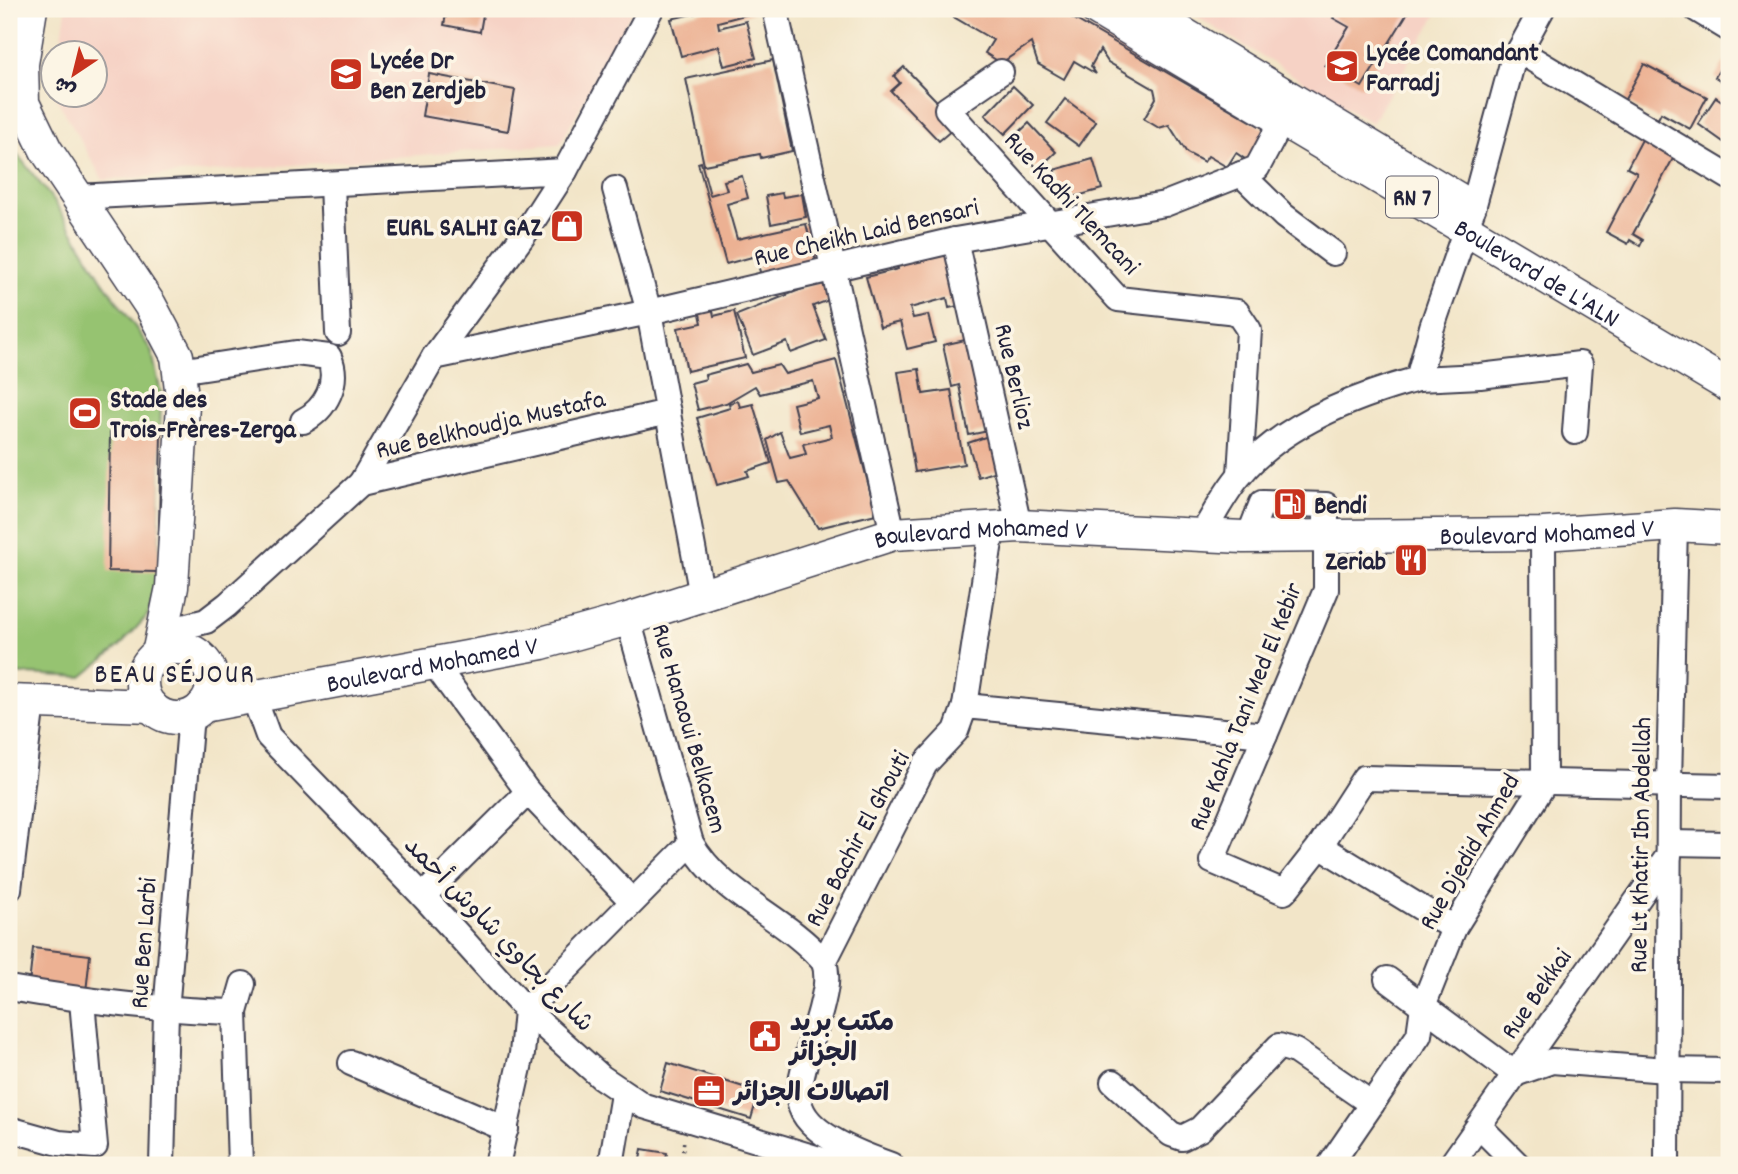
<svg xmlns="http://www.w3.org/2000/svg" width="1738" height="1174" font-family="Dekko,'Playpen Sans Arabic',sans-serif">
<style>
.built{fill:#f6d2c5}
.green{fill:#96c371;stroke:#5c7256;stroke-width:2}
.building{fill:#ecb193}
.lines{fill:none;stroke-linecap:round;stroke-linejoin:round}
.minor-casing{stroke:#413f50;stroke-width:28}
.major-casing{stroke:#413f50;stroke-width:35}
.path{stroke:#413f50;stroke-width:3.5;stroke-dasharray:2 5;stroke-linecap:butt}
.minor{stroke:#fff;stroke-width:24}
.major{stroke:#fff;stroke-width:32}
.labels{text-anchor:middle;stroke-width:7;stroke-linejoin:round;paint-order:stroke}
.shield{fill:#fcf5e5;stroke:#63616e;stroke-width:2}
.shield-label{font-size:24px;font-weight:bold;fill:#22223b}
.poi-label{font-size:26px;font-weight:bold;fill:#22223b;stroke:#fcf5e5;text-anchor:start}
.street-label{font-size:26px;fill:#22223b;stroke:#fcf5e5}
.neighbourhood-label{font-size:28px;letter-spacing:2px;fill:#22223b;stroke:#fcf5e5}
</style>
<rect width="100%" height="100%" fill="#fcf5e5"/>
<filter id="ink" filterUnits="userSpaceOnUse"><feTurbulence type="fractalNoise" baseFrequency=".0143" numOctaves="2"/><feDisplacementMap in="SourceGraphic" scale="14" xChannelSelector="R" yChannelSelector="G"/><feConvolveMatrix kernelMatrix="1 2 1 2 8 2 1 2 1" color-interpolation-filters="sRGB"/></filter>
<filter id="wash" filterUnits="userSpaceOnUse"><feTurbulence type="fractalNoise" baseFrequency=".00686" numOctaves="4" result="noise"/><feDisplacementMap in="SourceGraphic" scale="28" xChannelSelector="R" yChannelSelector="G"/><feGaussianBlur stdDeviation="1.57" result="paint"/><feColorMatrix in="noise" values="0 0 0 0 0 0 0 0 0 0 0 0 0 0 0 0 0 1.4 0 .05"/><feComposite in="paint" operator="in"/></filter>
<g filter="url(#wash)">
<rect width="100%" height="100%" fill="#f2e5c8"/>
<g class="built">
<path d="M66,9H633L560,144L103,180L54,94H94V52H60Z"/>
<path d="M1184,9H1440L1372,123Z"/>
</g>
<path class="green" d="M9,149L17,154L54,201L101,278L151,350L161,393L158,572L148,615L120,646L82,677L9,673Z"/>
<g id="blocks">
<g class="building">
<path d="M447,9H484L480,32L444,25Z"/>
<path d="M713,9H751L752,13L718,22L719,28L746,21L756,58L724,66L719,46L681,56L671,19Z"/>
<path d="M950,9H1057L1266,130L1248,161L1236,153L1227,167L1208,156L1204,162L1187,153L1169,125L1159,128L1144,119L1156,98L1154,89L1108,62L1100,50L1091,66L1096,74L1074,61L1064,79L1038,64L1031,43L1001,63L985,53L993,40L952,16Z"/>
<path d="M1339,9H1410L1362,87L1325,65L1349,27L1333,18Z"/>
<path d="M1729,54V86L1715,77Z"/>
<path d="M773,60L792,151L761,158L760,154L704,165L686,79Z"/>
<path d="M1644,64L1707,97L1690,129L1661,113L1658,119L1624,101Z"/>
<path d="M904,67L959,124L939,141L891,91L900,83L894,76Z"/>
<path d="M429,74L515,90L508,131L422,116Z"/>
<path d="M1013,86L1033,105L1005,134L985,115Z"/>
<path d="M1716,97L1729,106V146L1698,124Z"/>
<path d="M1065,99L1096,122L1079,146L1047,123Z"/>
<path d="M1029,123L1056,152L1038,169L1011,140Z"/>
<path d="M1646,132L1678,149L1633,234L1643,240L1640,246L1630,240L1628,244L1606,232L1637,173L1627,168Z"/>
<path d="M1093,159L1102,189L1063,200L1054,170Z"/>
<path d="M701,162L710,195L727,190L724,181L742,176L748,198L727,204L737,239L806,224L818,269L763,284L756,256L726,264L698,163Z"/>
<path d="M782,193L783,197L802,194L806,217L771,224L766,196Z"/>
<path d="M952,249L967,304L949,308L947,298L910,308L913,318L928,315L935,342L907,349L900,322L880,327L866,277L898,269L897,263Z"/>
<path d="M822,281L829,300L813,306L826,340L791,353L787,342L753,355L737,315Z"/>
<path d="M712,306L714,316L734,311L745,358L687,371L678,328L702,323L699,309Z"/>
<path d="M974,338L993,430L969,435L959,385L952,387L943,345Z"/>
<path d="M836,360L876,514L818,528L789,481L779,483L767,440L780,432L790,458L806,454L803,444L832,437L829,425L800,432L793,404L818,398L813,381L760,394L755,386L726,403L698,410L691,383L706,379L705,375L746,364L751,372L779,365L785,374Z"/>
<path d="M919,369L923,394L951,390L964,464L915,472L898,372Z"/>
<path d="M738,401L740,407L753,404L771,463L747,471L749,476L717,485L697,418L730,408L729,403Z"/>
<path d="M110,431L161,433L158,572L108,571Z"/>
<path d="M994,434L1005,468L978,477L968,443Z"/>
<path d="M33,948L90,955L86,992L29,985Z"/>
<path d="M668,1063L759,1092L751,1119L660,1091Z"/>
<path d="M642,1149L667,1153L665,1165H639Z"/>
</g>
</g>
</g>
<g filter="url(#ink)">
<use href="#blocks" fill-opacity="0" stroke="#413f50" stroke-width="2"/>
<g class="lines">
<g class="minor-casing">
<g id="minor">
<path d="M775,9L893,534"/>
<path d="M1542,9L1512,64L1473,208L1432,327L1418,379L1480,376L1580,364L1575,432"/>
<path d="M1696,9L1729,29"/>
<path d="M1519,51L1729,177"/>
<path d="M1001,72L947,109L1118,299L1237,312L1249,330L1240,474"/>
<path d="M565,171L651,9"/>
<path d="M1241,174L1284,216L1333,253"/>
<path d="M332,184L338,333"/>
<path d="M615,189L649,312L702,596"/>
<path d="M77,197L565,171L525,233L434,357L361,483L668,412"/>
<path d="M955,240L1019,526"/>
<path d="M434,357L649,312L955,240L1165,204L1257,168L1282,121"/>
<path d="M179,371L296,353L329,357C340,382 326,409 303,421"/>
<path d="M1202,534C1214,515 1225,492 1240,475C1282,424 1356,396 1418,379"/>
<path d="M1249,536L1262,503L1326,505V590L1212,861L1284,892L1320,846L1364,778L1729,786"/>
<path d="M628,619L691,843C722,897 784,915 824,962"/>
<path d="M179,628L206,621L227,605L361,483"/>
<path d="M433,662L528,792L631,900"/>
<path d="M253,695L268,736L423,896L526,1010L601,1077L644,1106L839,1165"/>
<path d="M965,706L992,529"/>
<path d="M1669,843L1729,844"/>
<path d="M1320,846L1454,928"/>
<path d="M9,889L32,702"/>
<path d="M423,896L528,792"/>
<path d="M1387,979L1515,1074L1552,1061L1666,1070L1729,1071"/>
<path d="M9,988C84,1001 158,1010 235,1012"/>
<path d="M351,1063L506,1129"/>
<path d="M1113,1082L1171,1134L1182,1138L1200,1129L1279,1046L1295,1051L1372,1104"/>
<path d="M1479,1126L1518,1165"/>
<path d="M9,1129L59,1143L95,1146L82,1001"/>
<path d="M162,1165L166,1011L191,715"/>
<path d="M240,1165L235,1012L243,984"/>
<path d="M497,1165L522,1054L526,1010L691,843"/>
<path d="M611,1165L623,1094"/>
<path d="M891,1165C862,1155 795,1131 799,1093C802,1065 814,1036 821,1009C825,993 829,977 824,962L925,764L956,731L965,706L1265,735"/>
<path d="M1330,1165L1419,1035L1423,1006L1454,928L1544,784L1543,534"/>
<path d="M1451,1165L1669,855"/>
<path d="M1667,1165L1669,783L1675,525"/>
</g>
</g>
<g class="major-casing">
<g id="major">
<path d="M31,9L22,64L23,103L46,150L150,305L177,356L183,405L172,587L158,654"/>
<path id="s1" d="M1096,9L1729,386"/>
<path d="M1142,9L1470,206"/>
<circle cx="177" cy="683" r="35"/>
<path d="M9,701L151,706"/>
<path id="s2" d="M203,706L542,643L628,619L893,534L1019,526L1243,537L1543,534L1675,525L1729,528"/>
</g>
</g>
<path class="path" d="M681,1165L684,1140"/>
<use href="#minor" class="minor"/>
<use href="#major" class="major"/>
</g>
</g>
<defs>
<g id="school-square" transform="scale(1.75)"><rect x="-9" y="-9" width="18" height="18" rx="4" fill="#c8321e" stroke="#fcf5e5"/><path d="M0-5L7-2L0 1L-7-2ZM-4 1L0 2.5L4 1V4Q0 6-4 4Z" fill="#fff"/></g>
<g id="shop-square" transform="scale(1.75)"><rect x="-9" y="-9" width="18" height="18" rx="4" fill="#c8321e" stroke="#fcf5e5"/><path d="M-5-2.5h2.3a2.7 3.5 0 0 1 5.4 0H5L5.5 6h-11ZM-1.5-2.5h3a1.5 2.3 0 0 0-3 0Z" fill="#fff"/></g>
<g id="stadium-square" transform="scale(1.75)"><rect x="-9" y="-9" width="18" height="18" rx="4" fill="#c8321e" stroke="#fcf5e5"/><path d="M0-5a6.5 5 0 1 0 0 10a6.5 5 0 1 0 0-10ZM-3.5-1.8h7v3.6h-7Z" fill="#fff"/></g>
<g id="fuel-square" transform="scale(1.75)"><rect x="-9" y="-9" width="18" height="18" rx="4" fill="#c8321e" stroke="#fcf5e5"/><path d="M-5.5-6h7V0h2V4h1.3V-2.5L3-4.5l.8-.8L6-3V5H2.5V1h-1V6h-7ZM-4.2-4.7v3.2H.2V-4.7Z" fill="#fff"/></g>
<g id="restaurant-square" transform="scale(1.75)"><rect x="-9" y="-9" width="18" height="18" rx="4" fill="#c8321e" stroke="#fcf5e5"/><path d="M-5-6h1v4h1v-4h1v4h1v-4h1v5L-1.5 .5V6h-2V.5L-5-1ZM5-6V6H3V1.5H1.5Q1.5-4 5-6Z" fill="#fff"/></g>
<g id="civic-square" transform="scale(1.75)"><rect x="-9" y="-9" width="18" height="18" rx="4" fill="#c8321e" stroke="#fcf5e5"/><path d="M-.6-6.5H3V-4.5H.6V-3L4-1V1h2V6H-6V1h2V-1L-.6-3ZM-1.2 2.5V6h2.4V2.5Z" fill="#fff"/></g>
<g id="office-square" transform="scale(1.75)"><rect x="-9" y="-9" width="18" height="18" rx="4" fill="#c8321e" stroke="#fcf5e5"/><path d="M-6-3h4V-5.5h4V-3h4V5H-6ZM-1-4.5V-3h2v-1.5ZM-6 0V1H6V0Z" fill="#fff"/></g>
</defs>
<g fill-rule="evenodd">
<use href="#school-square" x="1342" y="66"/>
<use href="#school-square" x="346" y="74"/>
<use href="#shop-square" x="567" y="226"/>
<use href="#stadium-square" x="85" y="413"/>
<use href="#fuel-square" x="1290" y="504"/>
<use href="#restaurant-square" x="1411" y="560"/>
<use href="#civic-square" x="765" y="1036"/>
<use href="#office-square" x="709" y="1091"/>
</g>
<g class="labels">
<rect class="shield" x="1386" y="176.5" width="52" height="41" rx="5"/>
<g class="shield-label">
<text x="1412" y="205">RN 7</text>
</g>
<g class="poi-label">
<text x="1366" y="60">Lycée Comandant<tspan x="1366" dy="30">Farradj</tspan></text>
<text x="370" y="68">Lycée Dr<tspan x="370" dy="30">Ben Zerdjeb</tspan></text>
<text x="542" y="235" text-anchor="end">EURL SALHI GAZ</text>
<text x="110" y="407">Stade des<tspan x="110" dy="30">Trois-Frères-Zerga</tspan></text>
<text x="1314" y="513">Bendi</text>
<text x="1386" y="569" text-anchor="end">Zeriab</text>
<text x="790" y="1030">مكتب بريد<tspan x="790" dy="30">الجزائر</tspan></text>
<text x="734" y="1100">اتصالات الجزائر</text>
</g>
<g class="street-label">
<text transform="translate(1073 202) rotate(47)" y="9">Rue Kadhi Tlemcani</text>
<text transform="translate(866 231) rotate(-13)" y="9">Rue Cheikh Laid Bensari</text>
<text dy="9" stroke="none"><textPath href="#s1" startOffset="514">Boulevard de L'ALN</textPath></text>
<text transform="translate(1016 376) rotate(77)" y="9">Rue Berlioz</text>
<text transform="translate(490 423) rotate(-13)" y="9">Rue Belkhoudja Mustafa</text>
<text dy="9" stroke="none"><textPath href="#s2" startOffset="1367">Boulevard Mohamed V</textPath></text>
<text dy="9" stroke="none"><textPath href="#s2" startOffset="800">Boulevard Mohamed V</textPath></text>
<text dy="9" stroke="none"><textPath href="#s2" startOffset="233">Boulevard Mohamed V</textPath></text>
<text transform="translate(1244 706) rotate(-68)" y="9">Rue Kahla Tani Med El Kebir</text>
<text transform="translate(691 728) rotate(74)" y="9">Rue Hanaoui Belkacem</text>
<text transform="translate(856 838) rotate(-62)" y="9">Rue Bachir El Ghouti</text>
<text transform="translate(1639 845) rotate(-89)" y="9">Rue Lt Khatir Ibn Abdellah</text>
<text transform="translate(1468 851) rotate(-60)" y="9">Rue Djedid Ahmed</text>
<text transform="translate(500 933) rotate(46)" y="9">شارع بجاوي شاوش أحمد</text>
<text transform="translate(142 943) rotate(-86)" y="9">Rue Ben Larbi</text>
<text transform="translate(1535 993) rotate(-55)" y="9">Rue Bekkai</text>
</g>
<g class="neighbourhood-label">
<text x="175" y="682">BEAU SÉJOUR</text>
</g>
</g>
<rect width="1738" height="1174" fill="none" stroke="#fcf5e5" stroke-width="35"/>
<g transform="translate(74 74) rotate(215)"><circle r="33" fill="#fcf5e5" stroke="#a5a1a1" stroke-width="2"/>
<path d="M0-5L12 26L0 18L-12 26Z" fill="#c8321e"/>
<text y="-10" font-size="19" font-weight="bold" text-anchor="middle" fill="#22223b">ش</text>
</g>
</svg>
